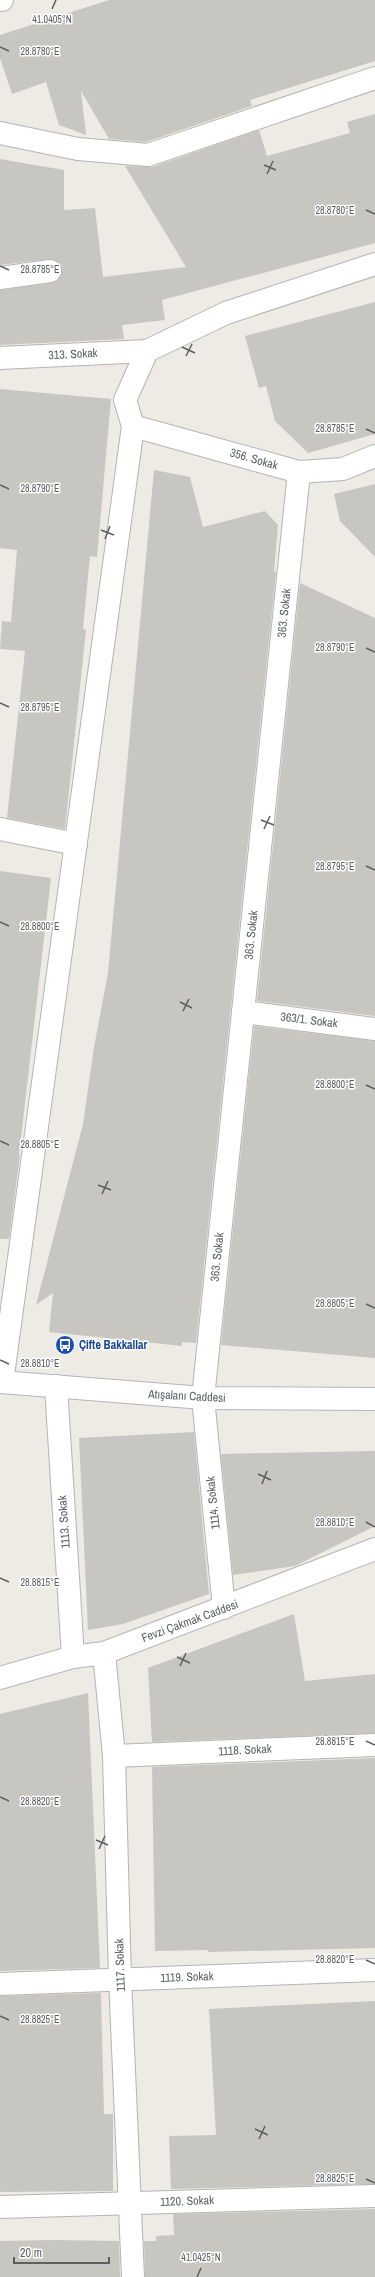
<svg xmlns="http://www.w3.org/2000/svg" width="375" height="2277" font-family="'Archivo Narrow',sans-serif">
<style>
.building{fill:#c8c6c0}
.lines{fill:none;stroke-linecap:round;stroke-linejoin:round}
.street-casing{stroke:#b1b4b8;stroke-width:24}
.secondary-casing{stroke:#b2b6ba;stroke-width:24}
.street{stroke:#fff;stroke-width:22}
.secondary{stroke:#fff;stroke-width:22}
.ticks{fill:none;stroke:#5b5f63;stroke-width:1.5}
.labels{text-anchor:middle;stroke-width:3;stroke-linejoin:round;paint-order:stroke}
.street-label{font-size:12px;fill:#5b5f63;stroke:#fff}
.transit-label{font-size:12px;font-weight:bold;fill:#164399;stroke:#fff;text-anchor:start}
.ticks-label{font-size:10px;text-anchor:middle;fill:#5b5f63;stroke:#fff;stroke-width:3;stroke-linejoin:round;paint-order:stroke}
</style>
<rect width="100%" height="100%" fill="#edebe3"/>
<g class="building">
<path d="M109,0H375V61L250,100L252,106L146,142L109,139L81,91L86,135L59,125L46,82L12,94L0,58V35Z"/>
<path d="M375,114V243L162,300L165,320L122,325L124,339L0,345V290L52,283L58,281L62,270L60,263L49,259L0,265V159L64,170V210L95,208L103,277L186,267L125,166L152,167L259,130L267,156L350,133L347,122Z"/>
<path d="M375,302V434L308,453L275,421L266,386L259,388L245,336Z"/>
<path d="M0,389L111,399L97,557L90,556L83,629L86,630L65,829L7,818L25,651L0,649L2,621L11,622L17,550L0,548Z"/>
<path d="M154,470L190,477L203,527L265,511L278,525L274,571L276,572L196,1343L182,1342V1346L49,1332L53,1293L36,1305L83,1124L94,1047L108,973Z"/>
<path d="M375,484V557L340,521L334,494Z"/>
<path d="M300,583L375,618V1016L257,1001Z"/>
<path d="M0,871L51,878L19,1155H20L9,1239H0Z"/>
<path d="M254,1026L375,1041V1358L221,1345Z"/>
<path d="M194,1432L209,1594L123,1624L88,1630L79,1438Z"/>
<path d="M375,1451V1526L295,1566L233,1575L221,1454Z"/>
<path d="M294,1614L305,1681L375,1674V1733L152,1742L148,1668Z"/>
<path d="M88,1693L100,1968L0,1971V1714Z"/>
<path d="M375,1758V1948L208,1952V1950L155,1951L152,1767Z"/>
<path d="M101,1993L104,2114H113V2191L0,2192V1996Z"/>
<path d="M375,2001V2184L171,2189L169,2136L216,2135L209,2009Z"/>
<path d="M375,2209V2277H145L144,2241H156V2236L174,2235L173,2214Z"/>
<path d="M53,2240L119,2241L120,2277H0V2241Z"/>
</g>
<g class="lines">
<g class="street-casing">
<g id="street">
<path d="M0,0H2"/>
<path d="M0,133L78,149L148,155L375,78"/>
<path d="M0,278L50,271"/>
<path d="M0,358L147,351"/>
<path d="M133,426L299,472L343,469L375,456"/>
<path d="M0,829L76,844"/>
<path d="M243,1012L375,1029"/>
<path d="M2,1382L133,426L125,400L147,351L226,313L375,264"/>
<path d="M56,1386L73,1657"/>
<path d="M224,1608L203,1398L299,472"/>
<path d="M104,1653L114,1756L120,1979L133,2277"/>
<path d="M114,1756L375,1745"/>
<path d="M0,1984L375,1970"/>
<path d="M0,2207L375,2196"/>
</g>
</g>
<g class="secondary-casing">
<g id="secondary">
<path d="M0,1382L203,1398L375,1399"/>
<path d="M0,1678L73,1657L104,1653L375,1549"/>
</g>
</g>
<use href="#street" class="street"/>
<use href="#secondary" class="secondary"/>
</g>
<path class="ticks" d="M52,9L56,0M0,47L9,51M264,165L276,170M267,174L273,161M366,210L375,214M0,266L9,270M182,347L195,353M186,356L192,344M366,429L375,433M0,485L9,489M101,530L114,535M105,539L110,526M366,648L375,652M0,703L9,707M261,820L274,825M264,829L270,816M366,866L375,870M0,922L9,926M180,1002L192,1008M183,1011L189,999M366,1085L375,1089M0,1141L9,1145M98,1185L111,1190M102,1194L108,1181M366,1304L375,1308M0,1360L9,1364M258,1474L271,1480M262,1484L267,1471M366,1522L375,1527M0,1578L9,1582M177,1657L190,1663M180,1666L186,1653M366,1741L375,1745M0,1797L9,1801M96,1840L108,1845M99,1849L105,1836M366,1960L375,1964M0,2016L9,2020M255,2129L268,2135M259,2139L265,2126M366,2179L375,2183M197,2277L201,2268"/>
<defs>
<g id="bus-disc" transform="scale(1)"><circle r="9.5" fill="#1a4fb4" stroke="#fff"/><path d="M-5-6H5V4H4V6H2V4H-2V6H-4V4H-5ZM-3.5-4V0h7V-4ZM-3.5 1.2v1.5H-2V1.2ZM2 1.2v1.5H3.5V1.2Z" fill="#fff"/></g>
</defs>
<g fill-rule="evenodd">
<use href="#bus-disc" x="65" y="1345"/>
</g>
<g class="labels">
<g class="street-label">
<text transform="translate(73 354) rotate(-3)" y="4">313. Sokak</text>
<text transform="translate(254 459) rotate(16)" y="4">356. Sokak</text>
<text transform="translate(284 613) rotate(-84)" y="4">363. Sokak</text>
<text transform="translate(251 935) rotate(-84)" y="4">363. Sokak</text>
<text transform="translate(309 1020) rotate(7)" y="4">363/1. Sokak</text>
<text transform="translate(217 1257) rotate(-84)" y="4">363. Sokak</text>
<text transform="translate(187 1396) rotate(3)" y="4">Atışalanı Caddesi</text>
<text transform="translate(213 1503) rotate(-96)" y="4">1114. Sokak</text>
<text transform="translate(64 1522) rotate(-94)" y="4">1113. Sokak</text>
<text transform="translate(190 1621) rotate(-20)" y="4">Fevzi Çakmak Caddesi</text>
<text transform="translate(245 1750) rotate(-3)" y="4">1118. Sokak</text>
<text transform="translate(120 1965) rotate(-92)" y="4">1117. Sokak</text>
<text transform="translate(187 1977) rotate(-2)" y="4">1119. Sokak</text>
<text transform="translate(187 2201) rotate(-2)" y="4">1120. Sokak</text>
</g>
<g class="transit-label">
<text x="79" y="1349">Çifte Bakkallar</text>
</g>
</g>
<g class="ticks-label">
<text x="52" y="23">41.0405°N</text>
<text x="40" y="55">28.8780°E</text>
<text x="335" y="214">28.8780°E</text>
<text x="40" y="273">28.8785°E</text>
<text x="335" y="432">28.8785°E</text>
<text x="40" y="492">28.8790°E</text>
<text x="335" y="651">28.8790°E</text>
<text x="40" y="711">28.8795°E</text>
<text x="335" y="870">28.8795°E</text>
<text x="40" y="930">28.8800°E</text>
<text x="335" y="1088">28.8800°E</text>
<text x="40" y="1148">28.8805°E</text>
<text x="335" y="1307">28.8805°E</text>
<text x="40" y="1367">28.8810°E</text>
<text x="335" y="1526">28.8810°E</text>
<text x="40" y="1586">28.8815°E</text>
<text x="335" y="1745">28.8815°E</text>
<text x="40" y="1805">28.8820°E</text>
<text x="335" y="1963">28.8820°E</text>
<text x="40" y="2023">28.8825°E</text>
<text x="335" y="2182">28.8825°E</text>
<text x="201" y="2261">41.0425°N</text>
</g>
<path d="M14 2257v6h95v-6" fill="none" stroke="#5b5f63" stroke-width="2"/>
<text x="20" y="2257" font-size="12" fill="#5b5f63" stroke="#ffffff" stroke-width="3" paint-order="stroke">20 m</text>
</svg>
